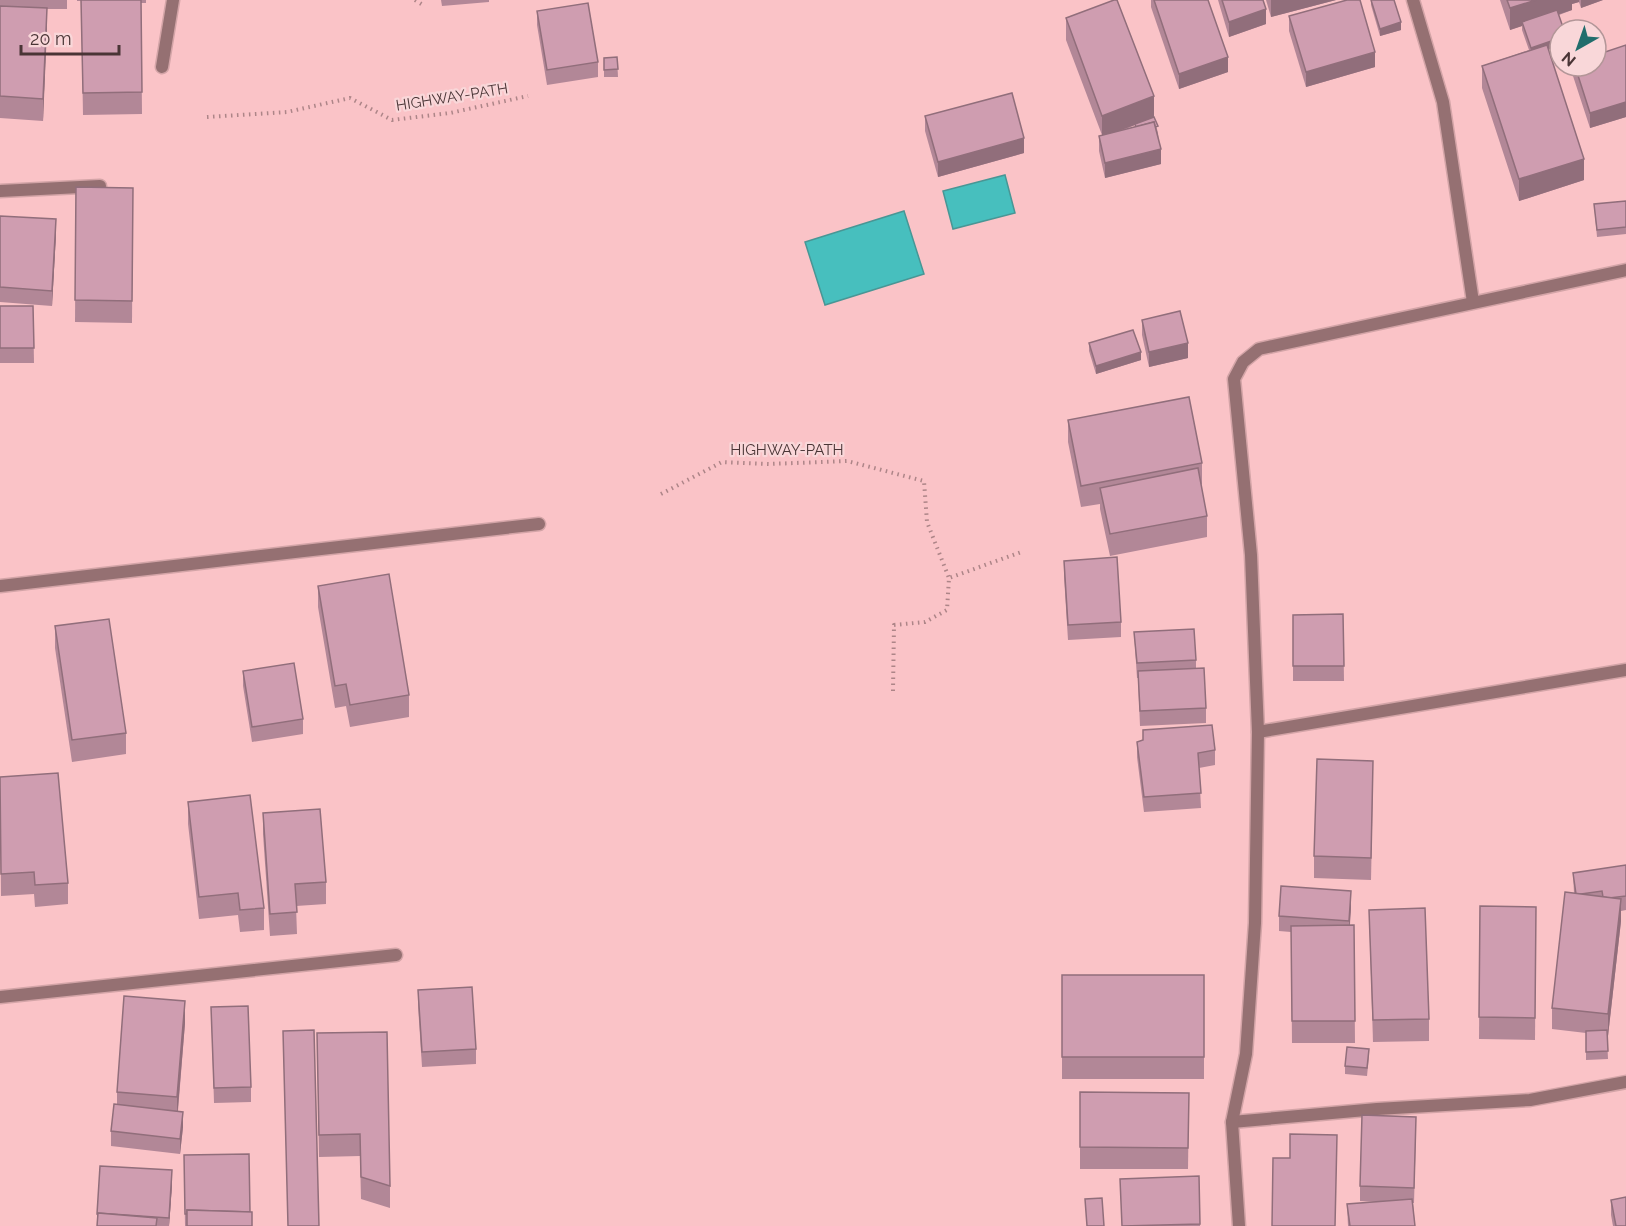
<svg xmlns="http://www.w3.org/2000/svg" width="1626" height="1226" font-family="Raleway,sans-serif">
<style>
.water{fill:#47bfbe;stroke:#489695;stroke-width:1.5}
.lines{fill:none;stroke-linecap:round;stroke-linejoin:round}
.street-casing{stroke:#d3a4a7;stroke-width:15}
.path{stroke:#ad8588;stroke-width:4;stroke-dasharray:1.5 4.5;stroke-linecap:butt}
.street{stroke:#957072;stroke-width:12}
.wall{fill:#b28797;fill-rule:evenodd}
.shaded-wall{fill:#916e7b}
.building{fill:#cf9db0;stroke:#916e7b;stroke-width:1.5}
.labels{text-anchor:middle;stroke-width:4.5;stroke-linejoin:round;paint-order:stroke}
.street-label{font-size:15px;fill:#4a3536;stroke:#f9d7d9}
</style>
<rect width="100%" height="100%" fill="#fac3c7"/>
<g class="water">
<path d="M1005,175L1015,213L953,229L943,191Z"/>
<path d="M904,211L924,274L825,305L805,242Z"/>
</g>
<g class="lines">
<g class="street-casing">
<g id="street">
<path d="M1413,0L1443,102L1473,302"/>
<path d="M162,67L173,0"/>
<path d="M0,191L100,186"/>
<path d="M0,586L539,524"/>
<path d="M1258,732L1626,670"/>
<path d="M0,997L396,955"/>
<path d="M1232,1122L1377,1109L1530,1100L1626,1082"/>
<path d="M1239,1226L1232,1122L1246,1054L1255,923L1258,732L1251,555L1234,379L1243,362L1259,349L1626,270"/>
</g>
</g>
<g class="path">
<path d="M415,0L423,5"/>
<path d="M207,117L287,112L350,98L392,120L450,113L528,96"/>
<path d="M661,494L722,462L769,464L847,461L924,481L927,522L949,578"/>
<path d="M893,691L894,625L925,622L947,610L949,578L1024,551"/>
</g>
<use href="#street" class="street"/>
</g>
<g class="wall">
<path d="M0,0H67V9H47L43,121L0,118Z"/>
<path d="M77,0H146V3H141L142,114L83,115L81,1H77Z"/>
<path d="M441,0H489V2L442,6Z"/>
<path d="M1151,0H1208L1228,72L1179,89L1151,7Z"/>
<path d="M1218,0H1263L1266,24L1229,37Z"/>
<path d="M1266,0H1336L1271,17Z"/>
<path d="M1371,0H1394L1401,30L1380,36L1371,5Z"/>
<path d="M1500,0H1603L1581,8L1579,2L1572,4V10L1559,15L1560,45L1548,50L1584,180L1519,201L1482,88V66L1529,50L1522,30V26L1510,30Z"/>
<path d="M537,11L598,62V77L547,85L537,25Z"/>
<path d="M1289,16L1375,67L1306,87L1289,31Z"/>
<path d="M1066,18L1154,117L1158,133L1161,164L1105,178L1099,151V136L1102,135L1066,40ZM1135,125V127L1120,131L1128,128Z"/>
<path d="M1626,45V117L1590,128L1573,76V66H1596Z"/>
<path d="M617,57L618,77H604V58Z"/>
<path d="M925,116L1024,153L938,177L925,131Z"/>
<path d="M76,187L133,188L132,323L75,322Z"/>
<path d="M1626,201V234L1597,237L1594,204Z"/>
<path d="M0,216L56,234L52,306L0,302Z"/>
<path d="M0,306H33L34,363H0Z"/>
<path d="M1142,320L1188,358L1149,367L1142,335Z"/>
<path d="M1089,343L1141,360L1096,374L1089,351Z"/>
<path d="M1068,420L1202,463V484L1201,485L1207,516V537L1110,556L1100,509V504L1081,507L1068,442Z"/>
<path d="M1064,561L1121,622V637L1068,640L1064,576Z"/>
<path d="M318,586L409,695V717L350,727L346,706L335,708L318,607Z"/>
<path d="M1343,614L1344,681H1293V615Z"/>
<path d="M55,626L126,733V754L72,762L55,648Z"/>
<path d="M1134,632L1196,660V668L1206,708V723L1140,726L1138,678H1137Z"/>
<path d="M243,671L303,719V734L252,742L243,686Z"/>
<path d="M1137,742L1215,750V765L1199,768L1201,808L1144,812L1137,757Z"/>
<path d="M0,777L68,883V904L35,907L34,894L1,896Z"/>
<path d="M1373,783L1371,880L1314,878V856Z"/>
<path d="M188,802L264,908V930L240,932L238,915L199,919L188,824Z"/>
<path d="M263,813L326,882V904L296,906L297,934L270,936L263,834Z"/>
<path d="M1626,868V910L1621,911V921L1608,1036H1607L1608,1059L1586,1060V1033L1552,1029V1008L1574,893L1573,873Z"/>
<path d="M1351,906L1350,925H1354L1355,1043H1292L1291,932L1279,931V916Z"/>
<path d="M1480,906L1536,907L1535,1040L1479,1039Z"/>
<path d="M1369,910L1429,1019V1041L1373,1042Z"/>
<rect x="1062" y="975" width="142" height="104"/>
<path d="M418,990L476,1049V1064L422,1067L418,1005Z"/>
<path d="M211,1007L251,1087V1102L214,1103Z"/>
<path d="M185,1023L178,1111L183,1127L180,1154L111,1146V1131L117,1104V1092Z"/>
<path d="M283,1031L319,1226H288Z"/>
<path d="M317,1033L390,1186V1208L361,1199L360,1156L319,1157Z"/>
<path d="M1369,1056L1367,1076L1345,1074V1066Z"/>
<path d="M1080,1092L1189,1093L1188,1169H1080Z"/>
<path d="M1416,1132L1414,1203H1413L1415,1226H1348L1347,1204L1378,1202L1360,1201V1186Z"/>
<path d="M184,1155L250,1212L252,1226H185Z"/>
<path d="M1199,1176L1200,1226H1122L1120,1179Z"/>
<path d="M172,1185L169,1226H97V1214Z"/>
<path d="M1611,1200L1626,1226H1613L1611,1215Z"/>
</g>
<g class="shaded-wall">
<path d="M1271,0H1336L1271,17Z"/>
<path d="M1536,0H1579V2L1572,4V10L1523,26L1522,22V26L1510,30V8Z"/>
<path d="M1581,0H1603L1581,8Z"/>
<path d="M47,8V30L43,121V99Z"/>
<path d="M1266,9V24L1229,37V22Z"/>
<path d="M1401,22V30L1380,36V29Z"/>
<path d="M1560,38V45L1531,56V48Z"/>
<path d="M1375,52V67L1306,87V72Z"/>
<path d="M1228,57V72L1179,89V74Z"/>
<path d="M1154,96V118L1102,137V116Z"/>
<path d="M1626,102V117L1590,128V113Z"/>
<path d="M1024,138V153L938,177V162Z"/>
<path d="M1161,149V164L1105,178V163Z"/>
<path d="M1584,159V180L1519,201V179Z"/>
<path d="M56,219V234L52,306V291Z"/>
<path d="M1188,343V358L1149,367V352Z"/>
<path d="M1141,352V360L1096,374V366Z"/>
<path d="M1351,891V906L1349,936V921Z"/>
<path d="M1621,899V921L1608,1036V1014Z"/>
<path d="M185,1001V1023L177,1119V1097Z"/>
<path d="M183,1112V1127L180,1154V1139Z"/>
<path d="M172,1170V1185L169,1226V1218Z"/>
</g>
<g class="building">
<path d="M81,0H141L142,92L83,93Z"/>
<path d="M1114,0H1117L1154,96L1102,116L1066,18Z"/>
<path d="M1154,0H1208L1228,57L1179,74Z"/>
<path d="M1222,0H1263L1266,9L1229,22Z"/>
<path d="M1347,0H1360L1375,52L1306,72L1289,16Z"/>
<path d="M1371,0H1394L1401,22L1380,29Z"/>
<path d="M1507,0H1536L1510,8Z"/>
<path d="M588,3L598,62L547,70L537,11Z"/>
<path d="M0,6L47,8L43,99L0,96Z"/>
<path d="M1557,10L1564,30H1560V38L1531,48L1522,22Z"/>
<path d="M1547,45L1584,159L1519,179L1482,66Z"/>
<path d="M1626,45V102L1590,113L1575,66H1596V55Z"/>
<path d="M617,57L618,69L604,70V58Z"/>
<path d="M1012,93L1024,138L938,162L925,116Z"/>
<path d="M1154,117L1158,126L1155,127L1154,122L1136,127L1135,124Z"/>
<path d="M1154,122L1161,149L1105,163L1099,136Z"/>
<path d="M76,187L133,188L132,301L75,300Z"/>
<path d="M1626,201V227L1597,230L1594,204Z"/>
<path d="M0,216L56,219L52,291L0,287Z"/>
<path d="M0,306H33L34,348H0Z"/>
<path d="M1180,311L1188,343L1149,352L1142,320Z"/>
<path d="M1133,330L1141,352L1096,366L1089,343Z"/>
<path d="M1189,397L1202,463L1081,486L1068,420Z"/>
<path d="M1198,468L1207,516L1110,534L1100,488Z"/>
<path d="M1117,557L1121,622L1068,625L1064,561Z"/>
<path d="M389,574L409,695L350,705L346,684L335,686L318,586Z"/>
<path d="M1343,614L1344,666H1293V615Z"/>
<path d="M109,619L126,733L72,740L55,626Z"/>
<path d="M1194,629L1196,660L1137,663L1134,632Z"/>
<path d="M294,663L303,719L252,727L243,671Z"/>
<path d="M1204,668L1206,708L1140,711L1138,671Z"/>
<path d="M1212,725L1215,750L1198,753L1201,793L1144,797L1137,742L1143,740V730Z"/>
<path d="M1317,759L1373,761L1371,858L1314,856Z"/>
<path d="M58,773L68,883L35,885L34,872L1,874L0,777Z"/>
<path d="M250,795L264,908L240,910L238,893L199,897L188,802Z"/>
<path d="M320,809L326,882L295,884L297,912L270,914L263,813Z"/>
<path d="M1626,865V896L1609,898L1603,897L1602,891L1581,894H1576L1573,873Z"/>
<path d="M1281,886L1351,891L1349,921L1279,916Z"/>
<path d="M1565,892L1621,899L1608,1014L1552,1008Z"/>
<path d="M1480,906L1536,907L1535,1018L1479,1017Z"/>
<path d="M1425,908L1429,1019L1373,1020L1369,910Z"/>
<path d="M1354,925L1355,1021H1292L1291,926Z"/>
<rect x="1062" y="975" width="142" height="82"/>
<path d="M472,987L476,1049L422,1052L418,990Z"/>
<path d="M124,996L185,1001L177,1097L117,1092Z"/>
<path d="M248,1006L251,1087L214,1088L211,1007Z"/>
<path d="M314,1030L319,1226H288L283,1031Z"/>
<path d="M1607,1030L1608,1051L1586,1052V1031Z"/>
<path d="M387,1032L390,1186L361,1177L360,1134L319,1135L317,1033Z"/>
<path d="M1347,1047L1369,1049L1367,1068L1345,1066Z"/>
<path d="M1080,1092L1189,1093L1188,1148L1080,1147Z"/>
<path d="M114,1104L183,1112L180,1139L111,1131Z"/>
<path d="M1362,1115L1416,1117L1414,1188L1360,1186Z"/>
<path d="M1290,1134L1337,1135L1335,1226H1272L1273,1158H1290Z"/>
<path d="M249,1154L250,1212L187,1210V1214H185L184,1155Z"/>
<path d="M100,1166L172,1170L169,1218L98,1213V1214H97Z"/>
<path d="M1199,1176L1200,1224L1122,1226L1120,1179Z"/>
<path d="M1626,1197V1226H1616L1611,1200Z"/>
<path d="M1102,1198L1104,1226H1087L1085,1199Z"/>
<path d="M1412,1199L1415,1226H1350L1347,1204Z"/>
<path d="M187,1210L252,1212V1226H187Z"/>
<path d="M98,1213L157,1218L156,1226H97Z"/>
</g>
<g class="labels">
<g class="street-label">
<text transform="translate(452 97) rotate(-9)" y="5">HIGHWAY-PATH</text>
<text x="787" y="455">HIGHWAY-PATH</text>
</g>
</g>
<g transform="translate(1578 48) rotate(220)"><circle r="28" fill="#f9d7d9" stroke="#b39698" stroke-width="1.5"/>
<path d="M0-4.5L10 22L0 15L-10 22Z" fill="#216d6c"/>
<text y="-9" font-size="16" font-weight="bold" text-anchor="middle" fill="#4a3536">N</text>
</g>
<path d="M21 45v9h98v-9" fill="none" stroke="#4a3536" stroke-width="3"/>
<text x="30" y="45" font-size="18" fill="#4a3536" stroke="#f9d7d9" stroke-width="4.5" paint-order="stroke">20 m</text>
</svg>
